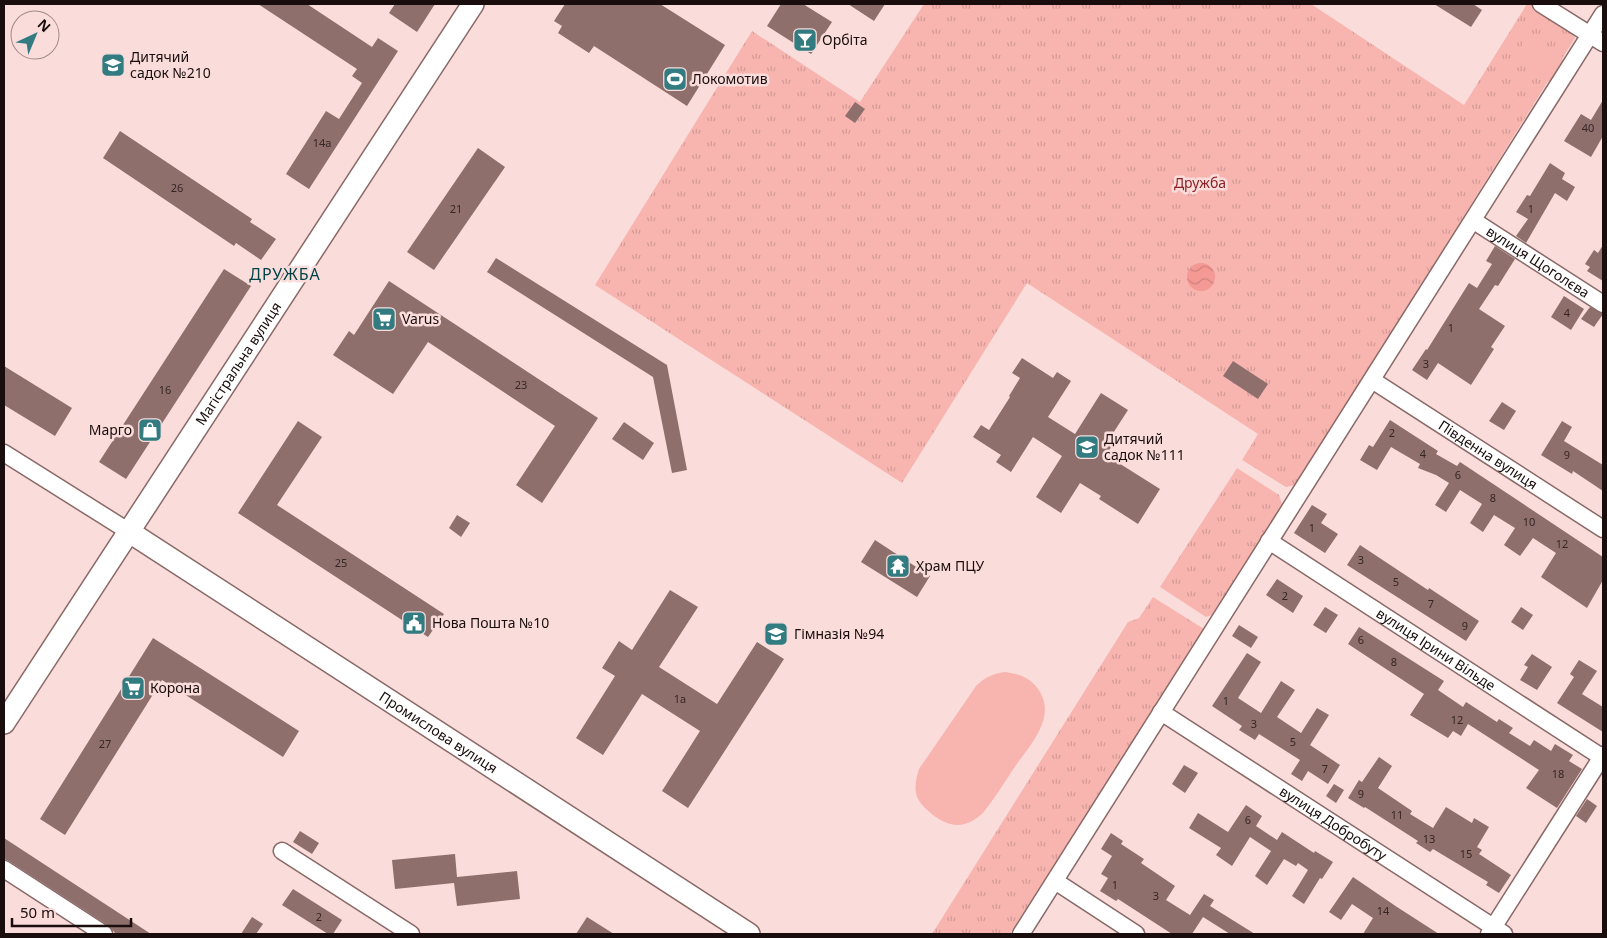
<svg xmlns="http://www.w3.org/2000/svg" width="1607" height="938" font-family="'Noto Sans',sans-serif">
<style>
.grass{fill:url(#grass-tufts)}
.pitch{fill:#f8b5b0}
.water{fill:url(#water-waves)}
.building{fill:#8e6f6c}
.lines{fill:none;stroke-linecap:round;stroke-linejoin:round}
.minor-casing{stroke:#896967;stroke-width:19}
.tertiary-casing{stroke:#896967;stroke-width:24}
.minor{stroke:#fff;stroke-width:16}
.tertiary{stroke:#fff;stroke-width:21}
.labels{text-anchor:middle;stroke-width:5;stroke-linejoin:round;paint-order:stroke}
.number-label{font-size:11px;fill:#362625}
.poi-label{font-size:14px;fill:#190d0d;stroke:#fadddb;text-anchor:start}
.park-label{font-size:14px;fill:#8b2126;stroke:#fadddb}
.street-label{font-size:14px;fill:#190d0d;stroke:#fadddb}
.quarter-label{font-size:16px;letter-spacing:1px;fill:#004348;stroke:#fadddb}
</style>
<defs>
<pattern id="grass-tufts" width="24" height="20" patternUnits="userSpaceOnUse" patternTransform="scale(1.25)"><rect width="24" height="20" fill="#f8b5b0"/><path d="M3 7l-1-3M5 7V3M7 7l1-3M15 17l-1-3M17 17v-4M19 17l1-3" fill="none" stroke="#d49a96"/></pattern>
<pattern id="water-waves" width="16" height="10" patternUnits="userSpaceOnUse" patternTransform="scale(1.25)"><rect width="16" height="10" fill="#f49993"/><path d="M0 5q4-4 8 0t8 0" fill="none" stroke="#d1837e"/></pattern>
</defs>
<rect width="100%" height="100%" fill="#fadddb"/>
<g class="grass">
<path d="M924,4H1311L1464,105L1527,4H1531L1570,29L1575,38L1296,485L1286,487L1242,460L1258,434L1027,283L902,483L595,285L752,31L860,102Z"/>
<path d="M1237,468L1279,495L1283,507L1215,614L1206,617L1160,587Z"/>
<path d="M1153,597L1204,629L1010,934H932L1128,622L1139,618Z"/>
</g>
<g class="pitch">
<path d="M1528,37L1563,60L1549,82L1513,59Z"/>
<path d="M1005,672C1019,674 1029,677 1038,689C1058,717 1030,745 1014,768C1004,783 994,799 983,813C966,829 950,828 933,815C927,810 920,804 917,797C914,788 916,778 919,769L976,686C985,677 992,674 1005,672Z"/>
</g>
<circle class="water" cx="1201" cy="277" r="14"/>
<g class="building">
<path d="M258,4H307L372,47L378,38L398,51L309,189L286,174L326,111L339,119L362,83L352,76L357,69Z"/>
<path d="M395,4H435L417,32L389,13Z"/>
<path d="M565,4H660L725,45L687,106L594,46L589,53L558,33L562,26L554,21Z"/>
<path d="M781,4H803L832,22L811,54L767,26Z"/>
<path d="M848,4H885L874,21Z"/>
<path d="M1434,4H1473L1482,10L1471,27Z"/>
<path d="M1603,100V136L1591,157L1564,141L1581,114L1591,120Z"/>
<path d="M855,102L865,109L855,123L845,116Z"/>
<path d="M120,131L252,219L250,222L276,239L261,260L236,243L234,246L103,158Z"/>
<path d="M478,148L505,167L434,270L407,252Z"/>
<path d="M1550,163L1565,173L1562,179L1575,187L1567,201L1555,193L1526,243L1516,236L1528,219L1516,212L1527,195L1530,196Z"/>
<path d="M1603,245V281L1587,271L1590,267L1585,264L1594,250L1598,253Z"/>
<path d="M1495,246L1515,259L1498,286L1495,285L1479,309L1505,326L1491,347L1494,349L1471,385L1438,363L1427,380L1412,370L1426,349L1427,350L1469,283L1477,288L1492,264L1486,261Z"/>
<path d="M496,258L667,365L687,470L672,473L653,377L487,272Z"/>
<path d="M224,269L251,286L126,479L99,462Z"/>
<path d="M389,281L598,418L542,503L516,485L555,426L428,342L393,394L333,355L349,331L354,335Z"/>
<path d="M1564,296L1584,309L1571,330L1551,317Z"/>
<path d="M1590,307L1603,314L1594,327L1581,319Z"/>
<path d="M1022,358L1053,378L1057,372L1071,381L1048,417L1075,434L1101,393L1128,410L1108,441L1113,444L1106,455L1160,489L1138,524L1099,499L1101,496L1080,483L1061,513L1036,497L1062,456L1033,437L1011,472L996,462L1001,455L973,437L981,425L989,430L1010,397L1009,396L1020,378L1012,373Z"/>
<path d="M1233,361L1268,384L1258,399L1223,376Z"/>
<path d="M4,366L72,408L55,436L4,405Z"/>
<path d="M1502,402L1516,411L1504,430L1489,421Z"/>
<path d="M1390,420L1438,451L1436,454L1457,466L1460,462L1603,557V580L1587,608L1541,577L1556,553L1533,538L1520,556L1504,545L1515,528L1494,515L1483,532L1470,523L1482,504L1460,490L1446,512L1435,505L1449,483L1436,475L1418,468L1420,464L1391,447L1377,470L1360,460L1369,445L1373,447Z"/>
<path d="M298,421L322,437L277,505L444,614L428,637L238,513Z"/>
<path d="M1562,421L1572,427L1564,441L1603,465V491L1573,471L1572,474L1541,455Z"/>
<path d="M624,422L654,443L643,460L612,439Z"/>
<path d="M1312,505L1327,514L1321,523L1338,534L1325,553L1294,533Z"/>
<path d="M457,515L470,523L461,537L449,528Z"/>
<path d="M875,540L930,576L917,597L861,562Z"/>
<path d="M1360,545L1428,590L1429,588L1479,621L1466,641L1347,565Z"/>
<path d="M1277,579L1303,596L1293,613L1266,595Z"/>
<path d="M670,590L698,607L659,667L717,704L757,642L784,659L688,808L662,791L700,731L642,694L603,755L576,738L615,676L602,668L619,641L632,650Z"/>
<path d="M1325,607L1338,615L1326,633L1313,625Z"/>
<path d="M1521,607L1533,615L1523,630L1511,622Z"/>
<path d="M1239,625L1258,637L1251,648L1232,636Z"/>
<path d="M1359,627L1444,681L1438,690L1463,707L1466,702L1497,722L1499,719L1513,728L1509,733L1530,746L1534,740L1551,751L1555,744L1573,755L1569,761L1582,769L1557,808L1526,788L1539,770L1468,724L1461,736L1453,731L1448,738L1410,715L1424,694L1348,644Z"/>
<path d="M153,638L299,731L283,757L162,680L65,835L40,819Z"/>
<path d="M1247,653L1261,662L1238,698L1261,713L1281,681L1295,690L1277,717L1301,733L1317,708L1329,715L1310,745L1340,765L1328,784L1308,771L1302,781L1291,774L1300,760L1259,734L1255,740L1239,730L1242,726L1212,706Z"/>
<path d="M1532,654L1552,667L1537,690L1520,680L1528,667L1524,665Z"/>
<path d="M1579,660L1597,671L1582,694L1603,707V732L1557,703L1574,677L1570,674Z"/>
<path d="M1379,757L1392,766L1378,788L1412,811L1410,814L1433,828L1446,807L1472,823L1474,818L1489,827L1477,847L1482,850L1479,854L1511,875L1499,893L1486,885L1488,882L1433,849L1430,852L1416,843L1418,841L1365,807L1364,808L1348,798L1359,780L1362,782Z"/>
<path d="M1184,765L1198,773L1185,793L1172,784Z"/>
<path d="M1334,784L1344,790L1336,803L1326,796Z"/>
<path d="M1587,799L1597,806L1586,823L1576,816Z"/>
<path d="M1246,805L1262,816L1256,826L1277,840L1282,832L1314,853L1315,851L1333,862L1322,879L1320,878L1304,904L1292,896L1308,870L1298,863L1296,866L1284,859L1267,885L1255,876L1271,851L1250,837L1232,866L1216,855L1221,848L1189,828L1198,813L1228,832Z"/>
<path d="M300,831L319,843L312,854L293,842Z"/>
<path d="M1111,833L1123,841L1121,844L1144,859L1141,863L1175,886L1166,900L1190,915L1204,894L1214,900L1210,906L1255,934H1230L1203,917L1192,934H1172L1118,899L1116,901L1100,891L1108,878L1101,874L1112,856L1101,849Z"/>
<path d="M4,838L151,934H116L109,926L9,861L4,859Z"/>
<path d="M455,854L457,877L517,871L520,899L457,906L454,883L395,889L392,860Z"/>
<path d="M1353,877L1397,907L1439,934H1363L1373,918L1352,904L1341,920L1329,912Z"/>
<path d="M293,889L342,920L333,934H328L282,905Z"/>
<path d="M252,917L263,924L256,934H241Z"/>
<path d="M587,917L614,934H576Z"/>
</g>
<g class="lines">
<g class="minor-casing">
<g id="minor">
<path d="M1541,4L1603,43"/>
<path id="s1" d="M1474,221L1603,304"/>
<path id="s2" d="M1372,380L1603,529"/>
<path d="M4,453L128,531"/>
<path id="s3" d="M1269,541L1603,758"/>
<path id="s4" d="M1161,712L1504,934"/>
<path d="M282,851L411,934"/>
<path d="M4,869L104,934"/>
<path d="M1055,881L1136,934"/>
<path d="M1021,934L1603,14"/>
<path d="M1489,934L1603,755"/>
</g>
</g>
<g class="tertiary-casing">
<g id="tertiary">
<path id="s5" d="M128,531L749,934"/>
<path id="s6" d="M4,723L473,4"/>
</g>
</g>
<use href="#minor" class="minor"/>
<use href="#tertiary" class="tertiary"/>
</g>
<defs>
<g id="bar-square" transform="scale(1.25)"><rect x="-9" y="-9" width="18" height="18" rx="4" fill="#327b81" stroke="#fadddb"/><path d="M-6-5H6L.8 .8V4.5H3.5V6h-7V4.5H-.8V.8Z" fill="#fff"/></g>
<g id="school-square" transform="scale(1.25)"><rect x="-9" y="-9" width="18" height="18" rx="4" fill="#327b81" stroke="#fadddb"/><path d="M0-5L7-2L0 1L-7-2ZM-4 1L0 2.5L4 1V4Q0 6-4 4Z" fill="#fff"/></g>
<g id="stadium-square" transform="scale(1.25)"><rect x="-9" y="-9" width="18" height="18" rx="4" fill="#327b81" stroke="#fadddb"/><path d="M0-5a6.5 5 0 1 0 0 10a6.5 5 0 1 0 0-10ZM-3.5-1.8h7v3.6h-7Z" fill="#fff"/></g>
<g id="supermarket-square" transform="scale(1.25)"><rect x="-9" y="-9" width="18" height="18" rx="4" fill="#327b81" stroke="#fadddb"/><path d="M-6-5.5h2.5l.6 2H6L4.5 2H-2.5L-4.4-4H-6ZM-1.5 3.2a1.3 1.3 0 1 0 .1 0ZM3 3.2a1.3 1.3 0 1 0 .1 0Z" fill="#fff"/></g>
<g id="shop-square" transform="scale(1.25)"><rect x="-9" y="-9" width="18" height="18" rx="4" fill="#327b81" stroke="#fadddb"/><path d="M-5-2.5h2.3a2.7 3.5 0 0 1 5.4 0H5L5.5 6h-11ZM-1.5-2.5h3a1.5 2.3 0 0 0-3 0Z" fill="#fff"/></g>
<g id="temple-square" transform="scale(1.25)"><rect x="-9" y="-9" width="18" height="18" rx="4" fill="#327b81" stroke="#fadddb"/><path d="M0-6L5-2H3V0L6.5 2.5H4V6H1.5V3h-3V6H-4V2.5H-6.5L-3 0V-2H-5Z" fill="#fff"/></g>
<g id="civic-square" transform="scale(1.25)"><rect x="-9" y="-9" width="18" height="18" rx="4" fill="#327b81" stroke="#fadddb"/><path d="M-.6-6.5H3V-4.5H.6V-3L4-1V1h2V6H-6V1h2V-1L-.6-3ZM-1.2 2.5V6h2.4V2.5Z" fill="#fff"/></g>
</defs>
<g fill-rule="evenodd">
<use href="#bar-square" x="805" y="40"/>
<use href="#school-square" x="113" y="65"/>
<use href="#stadium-square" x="675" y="79"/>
<use href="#supermarket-square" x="384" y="319"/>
<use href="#shop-square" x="150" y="430"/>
<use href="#school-square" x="1087" y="447"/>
<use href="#temple-square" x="898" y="566"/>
<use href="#civic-square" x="414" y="623"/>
<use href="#school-square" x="776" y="634"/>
<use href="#supermarket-square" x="133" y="688"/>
</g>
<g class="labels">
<g class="number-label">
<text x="1588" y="132">40</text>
<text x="322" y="147">14а</text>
<text x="177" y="192">26</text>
<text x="456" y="213">21</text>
<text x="1531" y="213">1</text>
<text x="1567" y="317">4</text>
<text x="1451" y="332">1</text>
<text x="1426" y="368">3</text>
<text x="521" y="389">23</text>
<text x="165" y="394">16</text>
<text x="1392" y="437">2</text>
<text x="1423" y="458">4</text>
<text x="1567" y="459">9</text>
<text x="1458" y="479">6</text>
<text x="1493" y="502">8</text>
<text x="1529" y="526">10</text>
<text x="1312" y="532">1</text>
<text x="1562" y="548">12</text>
<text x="1361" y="564">3</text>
<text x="341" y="567">25</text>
<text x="1396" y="586">5</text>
<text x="1285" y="600">2</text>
<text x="1431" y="608">7</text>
<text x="1465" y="630">9</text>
<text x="1361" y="644">6</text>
<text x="1394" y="666">8</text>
<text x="680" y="703">1а</text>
<text x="1226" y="705">1</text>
<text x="1457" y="724">12</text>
<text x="1254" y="728">3</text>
<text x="1293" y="746">5</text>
<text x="105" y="748">27</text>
<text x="1325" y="773">7</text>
<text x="1558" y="778">18</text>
<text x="1361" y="798">9</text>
<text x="1397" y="819">11</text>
<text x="1248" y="824">6</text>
<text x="1429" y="843">13</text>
<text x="1466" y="858">15</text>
<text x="1115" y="889">1</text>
<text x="1156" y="900">3</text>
<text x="1383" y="915">14</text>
<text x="319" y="921">2</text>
</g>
<g class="poi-label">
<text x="822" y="45">Орбіта</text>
<text x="130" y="62">Дитячий<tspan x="130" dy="16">садок №210</tspan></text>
<text x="692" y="84">Локомотив</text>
<text x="402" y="324">Varus</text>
<text x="132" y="435" text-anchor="end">Марго</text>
<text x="1104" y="444">Дитячий<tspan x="1104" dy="16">садок №111</tspan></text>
<text x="916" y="571">Храм ПЦУ</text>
<text x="432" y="628">Нова Пошта №10</text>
<text x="794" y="639">Гімназія №94</text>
<text x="150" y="693">Корона</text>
</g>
<g class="park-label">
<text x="1200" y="188">Дружба</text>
</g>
<g class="street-label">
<text dy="5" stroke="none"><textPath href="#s1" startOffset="76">вулиця Щоголєва</textPath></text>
<text dy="5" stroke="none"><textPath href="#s6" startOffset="429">Магістральна вулиця</textPath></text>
<text dy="5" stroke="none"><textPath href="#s2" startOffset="138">Південна вулиця</textPath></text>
<text dy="5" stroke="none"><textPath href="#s3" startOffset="199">вулиця Ірини Вільде</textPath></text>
<text dy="5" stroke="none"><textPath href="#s5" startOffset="370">Промислова вулиця</textPath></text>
<text dy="5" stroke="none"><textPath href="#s4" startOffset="205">вулиця Добробуту</textPath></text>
</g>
<g class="quarter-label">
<text x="285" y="280">ДРУЖБА</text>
</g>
</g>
<rect width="1607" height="938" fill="none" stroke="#190d0d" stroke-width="10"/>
<g transform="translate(35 35) rotate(44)"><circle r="24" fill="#fadddb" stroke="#a08a89"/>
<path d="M0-4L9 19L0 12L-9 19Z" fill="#327b81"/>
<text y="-8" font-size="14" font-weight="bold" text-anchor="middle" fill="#190d0d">N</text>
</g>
<path d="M12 918v8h119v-8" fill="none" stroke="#190d0d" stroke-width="2.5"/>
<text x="20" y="918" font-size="15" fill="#190d0d" stroke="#fadddb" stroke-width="4" paint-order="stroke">50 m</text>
</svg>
